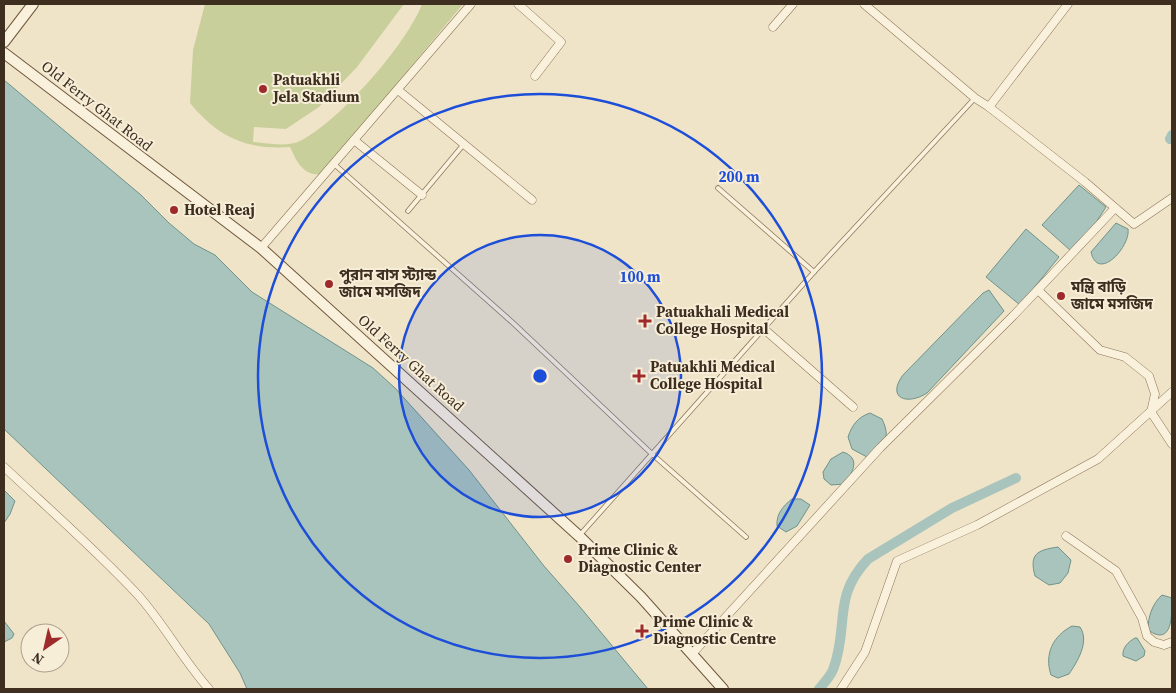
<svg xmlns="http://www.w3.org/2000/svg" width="1176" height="693" font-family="'Source Serif 4','Noto Sans Bengali',serif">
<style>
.green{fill:#c9cf9b}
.water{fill:#a9c4bc;stroke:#6f938a}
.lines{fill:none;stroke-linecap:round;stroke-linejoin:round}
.canal{stroke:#a9c4bc;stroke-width:10}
.lane-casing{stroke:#8d765c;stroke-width:5.5}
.street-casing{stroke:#8d765c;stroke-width:9}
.secondary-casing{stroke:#6f573f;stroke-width:12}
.lane{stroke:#faf1dc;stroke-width:4}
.street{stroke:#faf1dc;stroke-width:8}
.secondary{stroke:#faf1dc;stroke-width:10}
.ring{fill:none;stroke:#1d4ed8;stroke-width:2.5}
.poi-dot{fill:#9e2a2b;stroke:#f7eed8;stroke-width:2}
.labels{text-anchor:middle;stroke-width:4;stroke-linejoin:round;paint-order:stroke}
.poi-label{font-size:15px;font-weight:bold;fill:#3d2e20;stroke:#f7eed8;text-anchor:start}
.street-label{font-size:15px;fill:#3d2e20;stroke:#f7eed8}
.centre{fill:#1d4ed8;stroke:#f7eed8;stroke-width:2.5}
.ring-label{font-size:15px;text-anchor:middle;font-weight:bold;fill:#1d4ed8;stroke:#f7eed8;stroke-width:4;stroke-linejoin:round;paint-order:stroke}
</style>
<rect width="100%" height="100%" fill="#f0e4c8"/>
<path class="green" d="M205,4H404L357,67L319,107L286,129L254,127L253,142C268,143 287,148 302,140C340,120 407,44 422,4H463L322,174C303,177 296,160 290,147C246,150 218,137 190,103L193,50Z"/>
<g class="water">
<path d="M4,80L141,195L169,223L194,244L215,255L252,292L373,368L395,388L469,470L544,566L580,607L648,689H247L240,673L209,624L4,429Z"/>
<path d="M1079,185L1106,207L1093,227L1071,251L1042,225Z"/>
<path d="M1116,223L1128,229C1131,246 1098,283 1091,252Z"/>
<path d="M1026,229L1059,257L1020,305L986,277Z"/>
<path d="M989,290L1004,311L927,393C907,406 886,398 903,375L983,293Z"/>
<path d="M870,413L882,419C892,440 883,443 867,457L852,449L848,437C852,425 858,417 870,413Z"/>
<path d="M843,452C861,458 853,473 844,484L831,485L824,479L823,472L831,459Z"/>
<path d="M4,490L15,501L10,514L4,523Z"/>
<path d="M792,499H801L810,505L797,526L786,532L777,526C776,514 783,506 792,499Z"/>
<path d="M1058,547L1071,560L1068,573L1060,583L1049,585L1035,576C1029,554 1037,550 1058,547Z"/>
<path d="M1162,595L1172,598C1172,613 1173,648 1148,630C1148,617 1152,604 1162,595Z"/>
<path d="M4,621L14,634L12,638L4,642Z"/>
<path d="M1072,626L1080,627C1090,642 1077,662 1069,674L1058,678L1051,675C1044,654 1053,636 1072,626Z"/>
<path d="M1135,638H1137L1145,651L1144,656L1136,661L1123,656C1122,648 1128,642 1135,638Z"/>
</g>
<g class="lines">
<g class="canal">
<path d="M1170,139L1172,135"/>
<path d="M819,689C824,683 832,675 834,667C849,625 832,597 868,559L952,508L1016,478"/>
</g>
<g class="lane-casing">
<g id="lane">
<path d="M334,164L512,322L652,454L746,537"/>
<path d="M718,188L814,272"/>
<path d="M408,211L464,144"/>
<path d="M579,536L814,272L975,98"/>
</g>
</g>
<g class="street-casing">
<g id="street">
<path d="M518,4L561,42L535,76"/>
<path d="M864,4L975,98L989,107L1085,182L1134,224L1172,198"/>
<path d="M773,27L793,4"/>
<path d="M398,90L532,200"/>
<path d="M989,107L1068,4"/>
<path d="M354,140L422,195"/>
<path d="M261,248L471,4"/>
<path d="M1038,290L1100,350L1125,357L1149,376L1155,394L1151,412L1172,444"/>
<path d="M764,329L853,407"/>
<path d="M4,467C49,509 96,550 138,595C164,624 183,660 209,689"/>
<path d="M1066,536L1116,571L1142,618L1147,636L1154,642L1164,645L1172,642"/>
<path d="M692,654L880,448L1013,316L1115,208"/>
<path d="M841,689L865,652L897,561L977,525L1098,459L1172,392"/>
</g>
</g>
<g class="secondary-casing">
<g id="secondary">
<path d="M4,42L33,4"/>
<path d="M4,53L261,248L579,536L641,597L723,689"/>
</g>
</g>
<use href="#lane" class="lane"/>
<use href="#street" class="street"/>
<use href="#secondary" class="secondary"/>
</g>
<circle cx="540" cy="376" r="141" fill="#1d4ed8" fill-opacity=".12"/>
<g class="ring">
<circle cx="540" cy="376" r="141"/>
<circle cx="540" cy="376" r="282"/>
</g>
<g class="poi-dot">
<circle cx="263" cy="89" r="5"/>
<circle cx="174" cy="210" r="5"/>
<circle cx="329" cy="284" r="5"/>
<circle cx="1061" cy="296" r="5"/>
<path d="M642.5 313.5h5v5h5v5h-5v5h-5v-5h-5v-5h5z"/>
<path d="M636.5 368.5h5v5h5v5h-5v5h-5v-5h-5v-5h5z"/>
<circle cx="568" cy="559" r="5"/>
<path d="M639.5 623.5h5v5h5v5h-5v5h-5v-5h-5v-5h5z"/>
</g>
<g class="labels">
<g class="poi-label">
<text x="273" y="85">Patuakhli<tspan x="273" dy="17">Jela Stadium</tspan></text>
<text x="184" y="215">Hotel Reaj</text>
<text x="339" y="280">পুরান বাস স্ট্যান্ড<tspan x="339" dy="17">জামে মসজিদ</tspan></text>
<text x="1071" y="292">মন্ত্রি বাড়ি<tspan x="1071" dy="17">জামে মসজিদ</tspan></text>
<text x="656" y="317">Patuakhali Medical<tspan x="656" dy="17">College Hospital</tspan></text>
<text x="650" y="372">Patuakhli Medical<tspan x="650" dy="17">College Hospital</tspan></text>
<text x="578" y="555">Prime Clinic &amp;<tspan x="578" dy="17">Diagnostic Center</tspan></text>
<text x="653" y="627">Prime Clinic &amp;<tspan x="653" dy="17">Diagnostic Centre</tspan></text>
</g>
<g class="street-label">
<text transform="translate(97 106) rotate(38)" y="5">Old Ferry Ghat Road</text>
<text transform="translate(411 363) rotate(42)" y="5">Old Ferry Ghat Road</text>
</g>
</g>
<circle cx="540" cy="376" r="8" class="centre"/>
<g class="ring-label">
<text x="739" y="182">200 m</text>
<text x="640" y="282">100 m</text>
</g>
<rect width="1176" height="693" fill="none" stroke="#3d2e20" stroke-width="10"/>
<g transform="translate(45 648) rotate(214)"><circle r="24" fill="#f7eed8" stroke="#ada18e"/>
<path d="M0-4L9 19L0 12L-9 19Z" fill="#9e2a2b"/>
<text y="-8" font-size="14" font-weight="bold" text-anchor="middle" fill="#3d2e20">N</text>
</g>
</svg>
